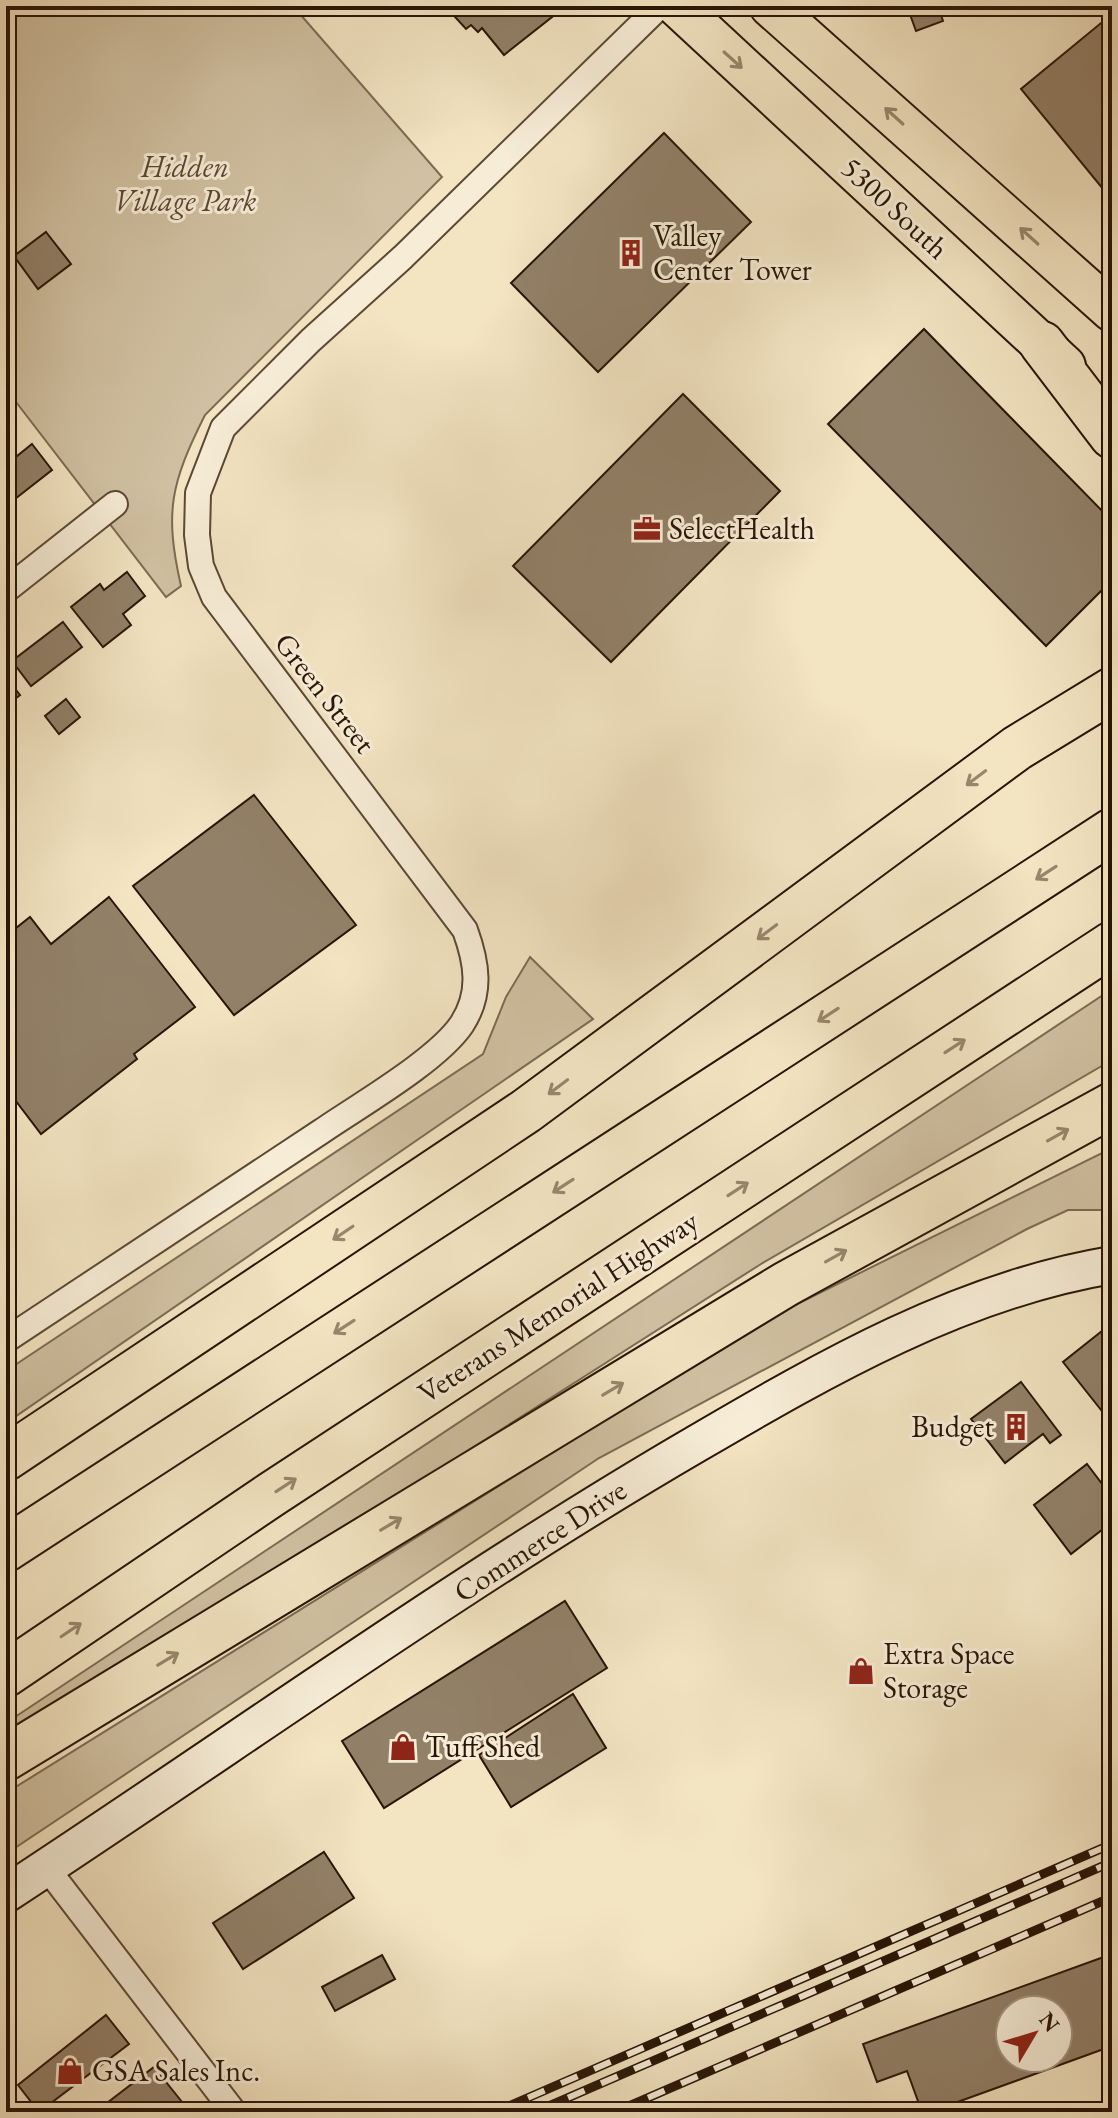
<svg xmlns="http://www.w3.org/2000/svg" width="1118" height="2118" font-family="'EB Garamond',serif">
<style>
.green{fill:#d1c1a2;stroke:#7d6a54;stroke-width:2}
.building{fill:#928068;stroke:#291406;stroke-width:2;fill-rule:evenodd}
.lines{fill:none;stroke-linecap:round;stroke-linejoin:round}
.street-casing{stroke:#5c4835;stroke-width:28}
.secondary-casing{stroke:#291406;stroke-width:40}
.primary-casing{stroke:#291406;stroke-width:44}
.highway-casing{stroke:#291406;stroke-width:48}
.street{stroke:#f7edd7;stroke-width:24}
.secondary{stroke:#f7edd7;stroke-width:36}
.primary{stroke:#f3e4c2;stroke-width:40}
.highway{stroke:#f3e4c2;stroke-width:44}
.rail-casing{stroke:#291406;stroke-width:9}
.rail{stroke:#f7edd7;stroke-width:6;stroke-dasharray:18;stroke-linecap:butt}
.oneway{stroke:#98866d}
.labels{text-anchor:middle;stroke-width:6;stroke-linejoin:round;paint-order:stroke}
.park-label{font-size:30px;font-style:italic;fill:#5b4835;stroke:#f7edd7}
.street-label{font-size:30px;fill:#291406;stroke:#f7edd7}
.poi-label{font-size:30px;fill:#291406;stroke:#f7edd7;text-anchor:start}
</style>
<rect width="100%" height="100%" fill="#f3e4c2"/>
<filter id="stains"><feTurbulence type="fractalNoise" baseFrequency=".0025" numOctaves="4"/><feColorMatrix values="0 0 0 0 .2 0 0 0 0 .09 0 0 0 0 .02 0 0 0 .5 -.17"/></filter>
<radialGradient id="worn" r=".72"><stop offset=".6" stop-color="#630" stop-opacity="0"/><stop offset="1" stop-color="#630" stop-opacity=".3"/></radialGradient>
<g class="green">
<path d="M6,6H293L442,177L205,415C171,483 164,511 181,586L166,597L6,389Z"/>
<path d="M530,957L593,1019L6,1423V1371L483,1054L506,997Z"/>
<path d="M1112,989V1060L761,1264L6,1745V1723Z"/>
<path d="M1112,1148V1210H1068L1027,1229L599,1458L6,1854V1793L767,1319Z"/>
</g>
<g class="building">
<path d="M445,6H543L552,17L504,55L482,28L478,32L471,25L466,29Z"/>
<path d="M907,6H966L941,15L943,21L916,31Z"/>
<path d="M1112,14V200L1021,89Z"/>
<path d="M664,133L751,222L598,372L511,283Z"/>
<path d="M46,232L71,264L38,289L14,256Z"/>
<path d="M924,329L1112,521V580L1046,646L828,424Z"/>
<path d="M683,394L780,491L611,662L513,566Z"/>
<path d="M32,444L52,470L6,506V465Z"/>
<path d="M127,572L145,596L123,614L131,625L103,647L71,607L100,584L104,590Z"/>
<path d="M63,622L82,647L31,686L12,661Z"/>
<path d="M6,677L20,695L6,706Z"/>
<path d="M66,699L80,717L59,734L45,716Z"/>
<path d="M254,795L356,925L234,1015L133,886Z"/>
<path d="M109,897L195,1007L134,1054L137,1059L41,1134L6,1088V936L30,917L51,944Z"/>
<path d="M1112,1323V1439L1102,1426L1109,1420L1063,1362Z"/>
<path d="M1021,1382L1061,1435L1050,1443L1043,1434L1005,1463L971,1419Z"/>
<path d="M1087,1464L1112,1497V1522L1071,1554L1034,1505Z"/>
<path d="M565,1601L607,1668L384,1808L342,1741Z"/>
<path d="M573,1694L606,1748L511,1807L479,1755Z"/>
<path d="M324,1852L354,1898L243,1969L213,1923Z"/>
<path d="M1112,1954V2046L930,2112H922L907,2071L877,2082L863,2044ZM1010,2010H1058V2058H1010Z"/>
<path d="M382,1955L395,1979L335,2011L322,1987Z"/>
<path d="M106,2015L129,2044L39,2112L18,2085Z"/>
<path d="M154,2067L190,2112H114L107,2103Z"/>
</g>
<g class="lines">
<g class="street-casing">
<g id="street">
<path d="M6,590L115,504"/>
<path d="M6,1340C111,1270 217,1201 322,1131C360,1105 438,1060 462,1024C482,993 477,963 465,930L214,597L201,566L197,535L198,493L223,428L311,340L403,257L660,6"/>
<path d="M46,1867L234,2112"/>
</g>
</g>
<g class="secondary-casing">
<path id="secondary" d="M6,1894C235,1744 459,1582 696,1444C826,1368 961,1290 1112,1265"/>
</g>
<g class="primary-casing">
<g id="primary">
<path d="M677,6L1065,366"/>
<path d="M770,6L1112,311"/>
</g>
</g>
<g class="highway-casing">
<g id="highway">
<path d="M1042,344L1112,436"/>
<path d="M6,1458L526,1111L1017,748L1112,690"/>
<path d="M6,1549L1112,831"/>
<path d="M6,1674L272,1494L1112,944"/>
<path d="M6,1758L786,1284L1112,1105"/>
</g>
</g>
<use href="#street" class="street"/>
<use href="#secondary" class="secondary"/>
<use href="#primary" class="primary"/>
<use href="#highway" class="highway"/>
<g class="rail-casing">
<g id="rail">
<path d="M495,2112L1112,1844"/>
<path d="M535,2112L1112,1862"/>
<path d="M615,2112L1112,1897"/>
</g>
</g>
<use href="#rail" class="rail"/>
</g>
<defs><path id="oneway-shaft" d="M-6 0H5M1.5-3L5.5 0L1.5 3" fill="none" stroke-width="1.6" stroke-linecap="round" stroke-linejoin="round" transform="scale(2)"/></defs>
<g class="oneway">
<use href="#oneway-shaft" transform="translate(733 60) rotate(42)"/>
<use href="#oneway-shaft" transform="translate(894 116) rotate(-138)"/>
<use href="#oneway-shaft" transform="translate(1029 236) rotate(-138)"/>
<use href="#oneway-shaft" transform="translate(976 778) rotate(143)"/>
<use href="#oneway-shaft" transform="translate(1046 873) rotate(147)"/>
<use href="#oneway-shaft" transform="translate(767 932) rotate(143)"/>
<use href="#oneway-shaft" transform="translate(828 1015) rotate(147)"/>
<use href="#oneway-shaft" transform="translate(955 1046) rotate(-33)"/>
<use href="#oneway-shaft" transform="translate(558 1087) rotate(143)"/>
<use href="#oneway-shaft" transform="translate(1058 1135) rotate(-29)"/>
<use href="#oneway-shaft" transform="translate(563 1186) rotate(147)"/>
<use href="#oneway-shaft" transform="translate(738 1189) rotate(-33)"/>
<use href="#oneway-shaft" transform="translate(343 1233) rotate(146)"/>
<use href="#oneway-shaft" transform="translate(836 1256) rotate(-29)"/>
<use href="#oneway-shaft" transform="translate(344 1327) rotate(147)"/>
<use href="#oneway-shaft" transform="translate(613 1389) rotate(-31)"/>
<use href="#oneway-shaft" transform="translate(286 1485) rotate(-33)"/>
<use href="#oneway-shaft" transform="translate(391 1524) rotate(-31)"/>
<use href="#oneway-shaft" transform="translate(71 1630) rotate(-34)"/>
<use href="#oneway-shaft" transform="translate(168 1659) rotate(-31)"/>
</g>
<defs>
<g id="building-bare" transform="scale(2.16)"><path d="M-4-6H4V6H1V3H-1V6H-4ZM-2.5-4.3h1.7v1.8h-1.7ZM.8-4.3h1.7v1.8H.8ZM-2.5-1h1.7V.8h-1.7ZM.8-1h1.7V.8H.8Z" fill="#8f2418" stroke="#f7edd7" stroke-width="2.5" paint-order="stroke"/></g>
<g id="office-bare" transform="scale(2.16)"><path d="M-6-3h4V-5.5h4V-3h4V5H-6ZM-1-4.5V-3h2v-1.5ZM-6 0V1H6V0Z" fill="#8f2418" stroke="#f7edd7" stroke-width="2.5" paint-order="stroke"/></g>
<g id="shop-bare" transform="scale(2.16)"><path d="M-5-2.5h2.3a2.7 3.5 0 0 1 5.4 0H5L5.5 6h-11ZM-1.5-2.5h3a1.5 2.3 0 0 0-3 0Z" fill="#8f2418" stroke="#f7edd7" stroke-width="2.5" paint-order="stroke"/></g>
</defs>
<g fill-rule="evenodd">
<use href="#building-bare" x="631" y="253"/>
<use href="#office-bare" x="647" y="529"/>
<use href="#building-bare" x="1016" y="1427"/>
<use href="#shop-bare" x="861" y="1671"/>
<use href="#shop-bare" x="403" y="1747"/>
<use href="#shop-bare" x="70" y="2071"/>
</g>
<g class="labels">
<g class="park-label">
<text x="185" y="177">Hidden<tspan x="185" dy="34">Village Park</tspan></text>
</g>
<g class="street-label">
<text transform="translate(895 208) rotate(43)" y="10">5300 South</text>
<text transform="translate(325 693) rotate(52)" y="10">Green Street</text>
<text transform="translate(558 1307) rotate(-33)" y="10">Veterans Memorial Highway</text>
<text transform="translate(540 1541) rotate(-33)" y="10">Commerce Drive</text>
</g>
<g class="poi-label">
<text x="653" y="246">Valley<tspan x="653" dy="34">Center Tower</tspan></text>
<text x="669" y="539">SelectHealth</text>
<text x="994" y="1437" text-anchor="end">Budget</text>
<text x="883" y="1664">Extra Space<tspan x="883" dy="34">Storage</tspan></text>
<text x="425" y="1757">Tuff Shed</text>
<text x="92" y="2081">GSA Sales Inc.</text>
</g>
</g>
<rect width="1118" height="2118" fill="none" stroke="#f3e4c2" stroke-width="32"/>
<rect x="8" y="8" width="1102" height="2102" fill="none" stroke="#291406" stroke-width="4"/>
<rect x="16" y="16" width="1086" height="2086" fill="none" stroke="#291406" stroke-width="2"/>
<g transform="translate(1034 2034) rotate(52)"><circle r="38" fill="#f7edd7" stroke="#a59683" stroke-width="2"/>
<path d="M0-6L14 30L0 20L-14 30Z" fill="#8f2418"/>
<text y="-12" font-size="22" font-weight="bold" text-anchor="middle" fill="#291406">N</text>
</g>
<rect width="100%" height="100%" filter="url(#stains)"/>
<rect width="100%" height="100%" fill="url(#worn)"/>
</svg>
